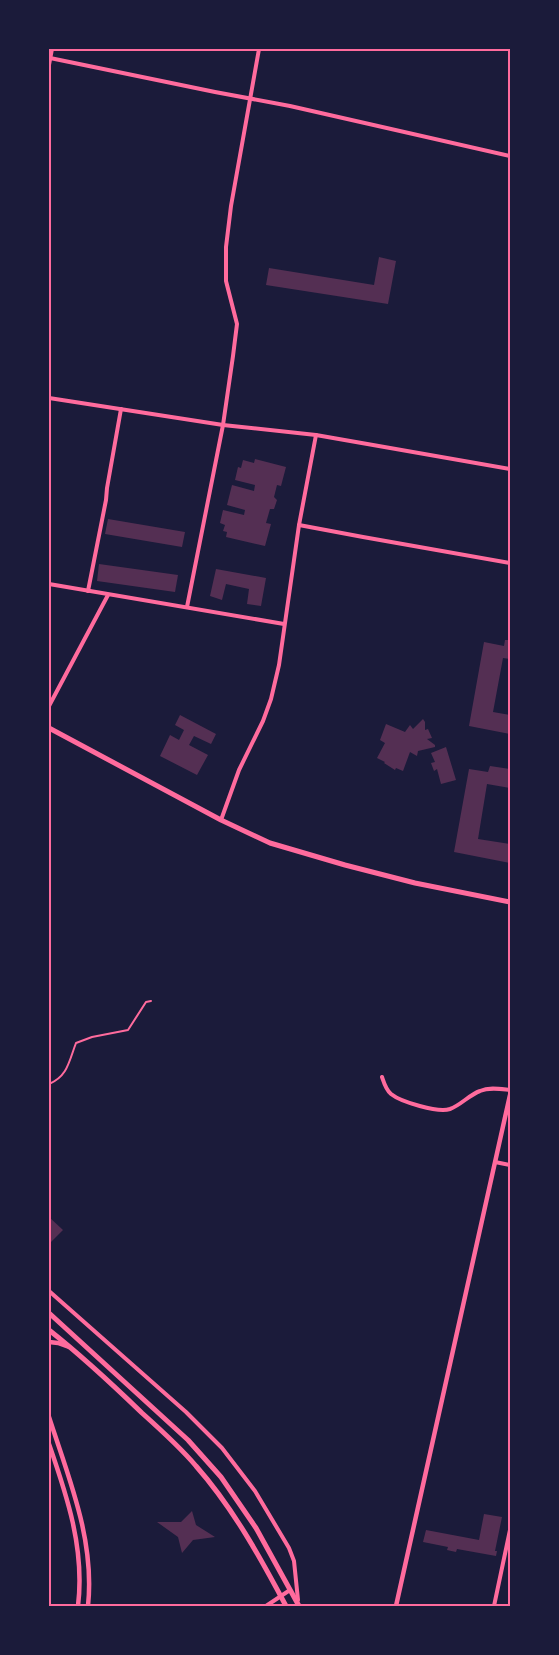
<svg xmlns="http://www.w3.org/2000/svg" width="559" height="1655" font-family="'DM Sans',sans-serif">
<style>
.building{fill:#542f53}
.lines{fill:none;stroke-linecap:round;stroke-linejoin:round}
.service{stroke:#ff6b9d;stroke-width:2}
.minor{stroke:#ff6b9d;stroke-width:4}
.tertiary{stroke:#ff6b9d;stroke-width:4.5}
.secondary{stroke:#ff6b9d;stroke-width:5}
.neatline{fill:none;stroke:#ff6b9d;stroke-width:2}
</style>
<rect width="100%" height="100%" fill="#1b1b3a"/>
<g class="building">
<path d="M379,257L396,261L388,304L266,285L269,268L374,285Z"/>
<path d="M255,459L286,467L281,486L277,485L274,497L277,500L274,509H270L266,523L271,524L265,546L226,537L227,532L223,531L225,525L220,523L223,510L244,515L245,510L227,505L232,485L254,491L255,485L235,480L238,467L241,468L243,460L254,463Z"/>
<path d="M108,519L185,532L182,547L105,534Z"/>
<path d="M99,564L178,575L175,592L97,581Z"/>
<path d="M216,569L266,578L261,606L247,604L249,589L226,584L222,600L210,596Z"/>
<path d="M505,640H510V659L503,658L493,712L510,715V734L469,726L484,642L504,646Z"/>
<path d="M180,715L216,734L211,744L194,736L189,745L208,755L197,775L160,756L170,735L179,740L184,730L175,725Z"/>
<path d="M423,719L425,722V730L428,729L432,738L427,739L435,745V747L418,751L417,756L410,752L403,771L396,768L395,770L384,763L385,762L377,758L385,743L380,740L386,724L405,732L410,725L413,729Z"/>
<path d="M446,747L456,780L441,784L437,769L434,771L431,763L435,762L431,753Z"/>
<path d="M490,766L510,769V788L487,784L478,839L510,844V863L454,852L469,769L488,772Z"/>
<path d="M49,1217L63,1230L49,1244Z"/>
<path d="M192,1511L196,1525L215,1537L193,1540L182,1553L178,1537L157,1522H181Z"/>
<path d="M484,1514L502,1517L495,1551H497L496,1556L457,1549L456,1552L447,1550L448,1547L423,1542L426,1530L479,1540Z"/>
</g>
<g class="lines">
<path class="service" d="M49,1084C68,1076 69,1061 76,1043L92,1037L128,1030L146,1002L151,1001"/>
<g class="minor">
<path d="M50,58L215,92L290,106L510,156"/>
<path d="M49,65L52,49"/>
<path d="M49,398L223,425L316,435L510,469"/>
<path d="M299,525L363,537L510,563"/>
<path d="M49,584L284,624"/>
<path d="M88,591L106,500L107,488L121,409"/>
<path d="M187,607L223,425L233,356L237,324L226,281V247L231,206L259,49"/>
<path d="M49,706L108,595"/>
<path d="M221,820L239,770L263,721L271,699L279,665L299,525L316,435"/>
<path d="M382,1077C384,1083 386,1090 391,1094C401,1102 438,1113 450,1109C461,1105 469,1095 480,1091C489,1087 500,1089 510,1090"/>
<path d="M495,1162L510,1165"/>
<path d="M49,1291L186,1412L222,1448L255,1491L289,1548L294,1561L298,1600"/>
<path d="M266,1606L290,1590"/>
<path d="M494,1606L510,1530"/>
</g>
<g class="tertiary">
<path d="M49,1342L58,1343L69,1347"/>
<path d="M49,1417C69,1479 95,1540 88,1606"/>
<path d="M49,1444C67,1496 85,1549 78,1606"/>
<path d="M396,1606L510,1095"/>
</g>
<g class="secondary">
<path d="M49,728L221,820L270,843L345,865L415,883L510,902"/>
<path d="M49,1313L188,1440L221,1477L256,1528L299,1606"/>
<path d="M49,1330C82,1356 112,1384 142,1413C161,1430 180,1447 196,1466C233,1508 260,1557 286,1606"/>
</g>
</g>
<rect width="559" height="1655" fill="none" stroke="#1b1b3a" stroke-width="100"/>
<rect x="50" y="50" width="459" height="1555" class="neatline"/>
</svg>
